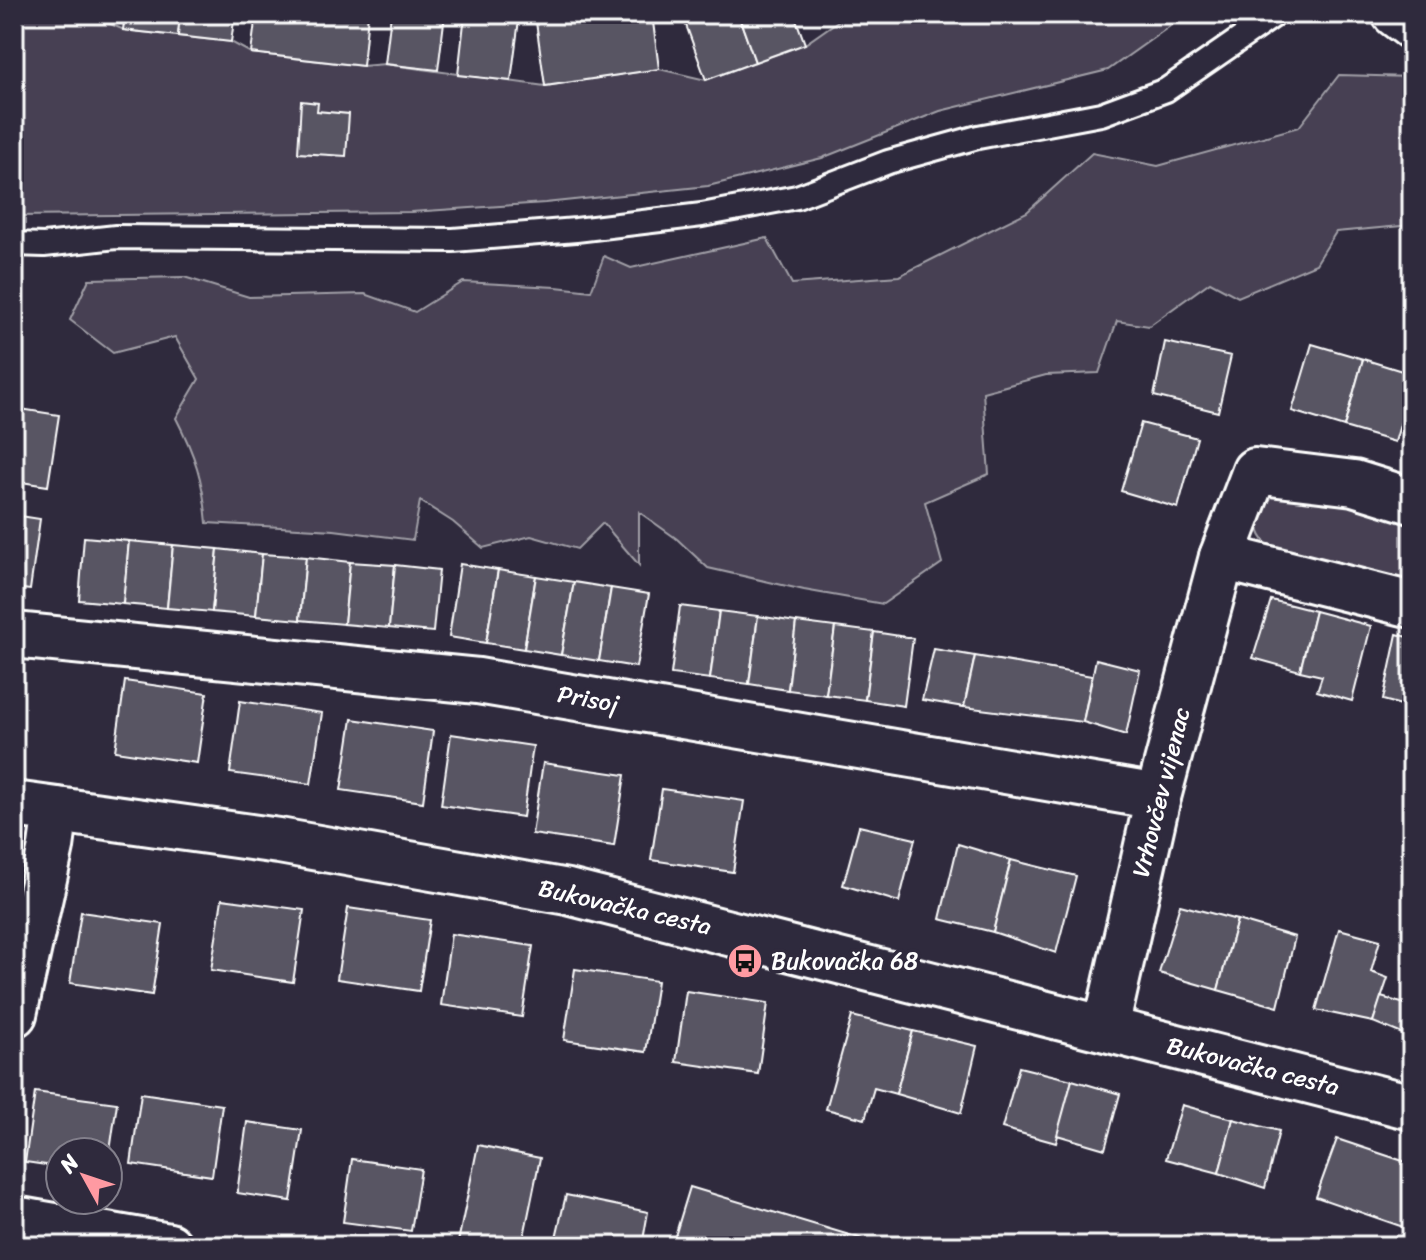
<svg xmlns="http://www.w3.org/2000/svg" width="1426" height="1260" font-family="Sriracha,sans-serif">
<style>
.green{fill:#464152;stroke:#a2a0a8;stroke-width:2}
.building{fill:#595564;stroke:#fff;stroke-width:2}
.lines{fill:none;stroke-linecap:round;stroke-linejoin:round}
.lane-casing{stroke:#fff;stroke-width:28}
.street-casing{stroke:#fff;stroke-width:50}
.secondary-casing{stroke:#fff;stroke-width:50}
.lane{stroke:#2f2a3d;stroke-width:22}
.street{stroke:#2f2a3d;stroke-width:44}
.secondary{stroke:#2f2a3d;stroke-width:44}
.labels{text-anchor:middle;stroke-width:7;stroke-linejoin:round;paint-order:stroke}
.street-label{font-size:24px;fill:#fff;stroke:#2f2a3d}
.poi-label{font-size:24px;fill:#fff;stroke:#2f2a3d;text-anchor:start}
</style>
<rect width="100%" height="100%" fill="#2f2a3d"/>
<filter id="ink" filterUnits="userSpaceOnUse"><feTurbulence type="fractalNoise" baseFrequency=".0125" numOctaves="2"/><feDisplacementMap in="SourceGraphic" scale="16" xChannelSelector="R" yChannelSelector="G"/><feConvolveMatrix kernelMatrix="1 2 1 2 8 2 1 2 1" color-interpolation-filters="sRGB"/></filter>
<g filter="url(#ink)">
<g class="green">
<path d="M14,14H47L97,18L124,30L231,42L251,53L362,66L385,64L545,86L659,69L706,80L805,44L848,14H1187L1108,70L940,111L822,158L708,186L545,203L411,212L14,216Z"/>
<path d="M1339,75L1412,77V225L1336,232L1316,264L1238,297L1210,282L1149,326L1117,321L1099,373L1046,375L983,392L989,474L925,502L942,563L883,604L804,590L708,568L677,539L639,512V565L603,523L577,549L531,536L483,548L453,522L420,501L413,540L334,530L207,523C203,480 195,455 176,418L199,379L175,337L113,353L70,320L89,279L184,277L249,297L365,294L415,312L463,282L556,287L591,291L604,256L631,268L767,238L792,284L899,276L1027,212L1092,153L1158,166L1299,127Z"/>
<path d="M1282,487L1412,518V588L1274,550C1258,539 1252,522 1261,504C1265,496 1275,491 1282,487Z"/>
</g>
<g class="building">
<path d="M125,14H180L178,36L123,30Z"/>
<path d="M180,14H235L231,42L178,36Z"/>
<path d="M256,14H368L363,66L251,53Z"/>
<path d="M391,14H445L438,70L385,64Z"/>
<path d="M465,14L519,20L511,81L458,75Z"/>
<path d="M590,14H652L659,69L545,86L536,22Z"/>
<path d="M682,14H738L755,62L706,80Z"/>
<path d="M738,14H794L805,44L755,62Z"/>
<path d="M301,101L318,103L317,111L349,114L346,156L298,153Z"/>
<path d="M1165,342L1231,356L1218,412L1154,396Z"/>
<path d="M1312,344L1363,359L1344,427L1292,411Z"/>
<path d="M1363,359L1412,374V384L1395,442L1344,427Z"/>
<path d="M14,408L59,415L48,486L14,481Z"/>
<path d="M1141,423L1197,438L1178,508L1121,491Z"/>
<path d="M14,515L40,519L30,590L14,588Z"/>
<path d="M84,537L129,541L123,604L79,600Z"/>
<path d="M129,541L173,545L167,608L123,604Z"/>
<path d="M173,545L218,549L212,612L167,608Z"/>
<path d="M218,549L262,554L256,616L212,612Z"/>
<path d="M262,554L306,557L300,620L256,616Z"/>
<path d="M306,557L350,562L344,624L300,620Z"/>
<path d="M350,562L395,565L389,628L344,624Z"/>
<path d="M460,564L498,570L486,643L449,637Z"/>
<path d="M395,565L439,570L433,632L389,628Z"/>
<path d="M498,570L536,576L524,649L486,643Z"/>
<path d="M536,576L574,582L561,655L524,649Z"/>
<path d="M574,582L611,588L599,661L561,655Z"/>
<path d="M611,588L649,594L636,667L599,661Z"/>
<path d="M1271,600L1315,611L1300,671L1253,658Z"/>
<path d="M680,606L719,611L710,679L671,674Z"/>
<path d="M719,611L758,616L749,684L710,679Z"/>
<path d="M1315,611L1371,626L1352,701L1317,691L1322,676L1300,671Z"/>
<path d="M758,616L796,622L788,690L749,684Z"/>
<path d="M796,622L835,627L826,695L788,690Z"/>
<path d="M835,627L874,632L865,700L826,695Z"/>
<path d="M874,632L913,638L904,706L865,700Z"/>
<path d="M1397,634L1412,638V708L1383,700Z"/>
<path d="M934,649L975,656L964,707L922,700Z"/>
<path d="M975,656L1092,676L1083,722L964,707Z"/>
<path d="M1096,659L1140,670L1126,735L1083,722Z"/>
<path d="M125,681L207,693L197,763L115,751Z"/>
<path d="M240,701L322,713L311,784L230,773Z"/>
<path d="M352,719L433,731L423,802L341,790Z"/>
<path d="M451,734L533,746L523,817L441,805Z"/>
<path d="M543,763L625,775L614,846L532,834Z"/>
<path d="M662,789L744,801L733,872L651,860Z"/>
<path d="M859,826L915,839L899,902L843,885Z"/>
<path d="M958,844L1011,860L993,932L940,919Z"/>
<path d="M1011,860L1076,876L1056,953L993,932Z"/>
<path d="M222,899L304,910L293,982L211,970Z"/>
<path d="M1180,905L1237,920L1218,990L1159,973Z"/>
<path d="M348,908L430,920L419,991L337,979Z"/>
<path d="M81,912L163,924L152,995L70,983Z"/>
<path d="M1237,920L1295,937L1278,1007L1218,990Z"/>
<path d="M1339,929L1380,940L1371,972L1388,978L1373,1022L1316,1010Z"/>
<path d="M451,934L533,946L522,1017L441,1005Z"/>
<path d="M575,969L657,981L646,1052L564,1040Z"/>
<path d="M686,991L768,1003L758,1074L676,1062Z"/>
<path d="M1381,997L1412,1006V1038L1373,1022Z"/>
<path d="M852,1016L913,1031L896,1094L874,1088L865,1119L826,1109Z"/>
<path d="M913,1031L977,1046L961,1113L896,1094Z"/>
<path d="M1019,1067L1072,1080L1056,1143L1002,1128Z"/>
<path d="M1072,1080L1120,1094L1105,1149L1057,1135Z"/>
<path d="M35,1092L117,1103L108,1165V1152H60V1167L25,1162Z"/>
<path d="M141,1093L222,1105L212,1176L131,1164Z"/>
<path d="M1182,1105L1233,1119L1219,1173L1166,1159Z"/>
<path d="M1233,1119L1279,1131L1265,1188L1219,1173Z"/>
<path d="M247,1122L302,1130L291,1201L237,1193Z"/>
<path d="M1337,1139L1412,1164V1221L1409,1229L1316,1197Z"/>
<path d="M478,1145L540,1158L522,1246H476L458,1242Z"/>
<path d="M352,1159L421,1169L411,1231L343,1222Z"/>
<path d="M690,1187L886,1246H672Z"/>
<path d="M566,1195L648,1212L642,1246H554Z"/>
</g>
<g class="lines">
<g class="lane-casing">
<path id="lane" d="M14,244L44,245L116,237L453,240L576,230L702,215L797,197L888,162L978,137L1101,114L1166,90L1276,14"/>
</g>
<g class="street-casing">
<g id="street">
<path d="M1222,557L1412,605"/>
<path d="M14,635L478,681L1158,797"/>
<path d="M14,1014L51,847L56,810"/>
<path d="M1106,1028L1158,797L1222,557L1255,471L1354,483L1412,501"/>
<path d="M14,1219L169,1246"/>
</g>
</g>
<g class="secondary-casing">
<g id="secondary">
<path d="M1395,14L1412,27"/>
<path d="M14,804L279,841L568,892L1412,1107"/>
</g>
</g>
<use href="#lane" class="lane"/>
<use href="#street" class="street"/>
<use href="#secondary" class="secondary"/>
</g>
</g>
<defs>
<g id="bus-disc" transform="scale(1.8)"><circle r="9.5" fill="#ff9aa2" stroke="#2f2a3d"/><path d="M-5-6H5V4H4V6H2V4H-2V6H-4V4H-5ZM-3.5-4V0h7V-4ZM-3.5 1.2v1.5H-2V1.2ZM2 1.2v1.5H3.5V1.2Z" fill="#111"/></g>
</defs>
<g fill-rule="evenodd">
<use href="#bus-disc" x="745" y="961"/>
</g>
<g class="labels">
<g class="street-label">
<text transform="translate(588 699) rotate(10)" y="8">Prisoj</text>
<text transform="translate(1161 792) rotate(-76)" y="8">Vrhovčev vijenac</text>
<text transform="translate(625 907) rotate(13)" y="8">Bukovačka cesta</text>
<text transform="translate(1253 1066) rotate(14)" y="8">Bukovačka cesta</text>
</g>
<g class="poi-label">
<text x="771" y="969">Bukovačka 68</text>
</g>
</g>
<rect width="1426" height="1260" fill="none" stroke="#2f2a3d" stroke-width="48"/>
<rect x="24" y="24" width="1378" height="1212" fill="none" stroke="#fff" stroke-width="3" filter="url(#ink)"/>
<g transform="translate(84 1176) rotate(310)"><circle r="38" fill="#2f2a3d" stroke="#827f8b" stroke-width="2"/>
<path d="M0-6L14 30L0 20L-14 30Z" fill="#ff9aa2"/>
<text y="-12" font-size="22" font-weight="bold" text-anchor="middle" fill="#ffffff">N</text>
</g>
</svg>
